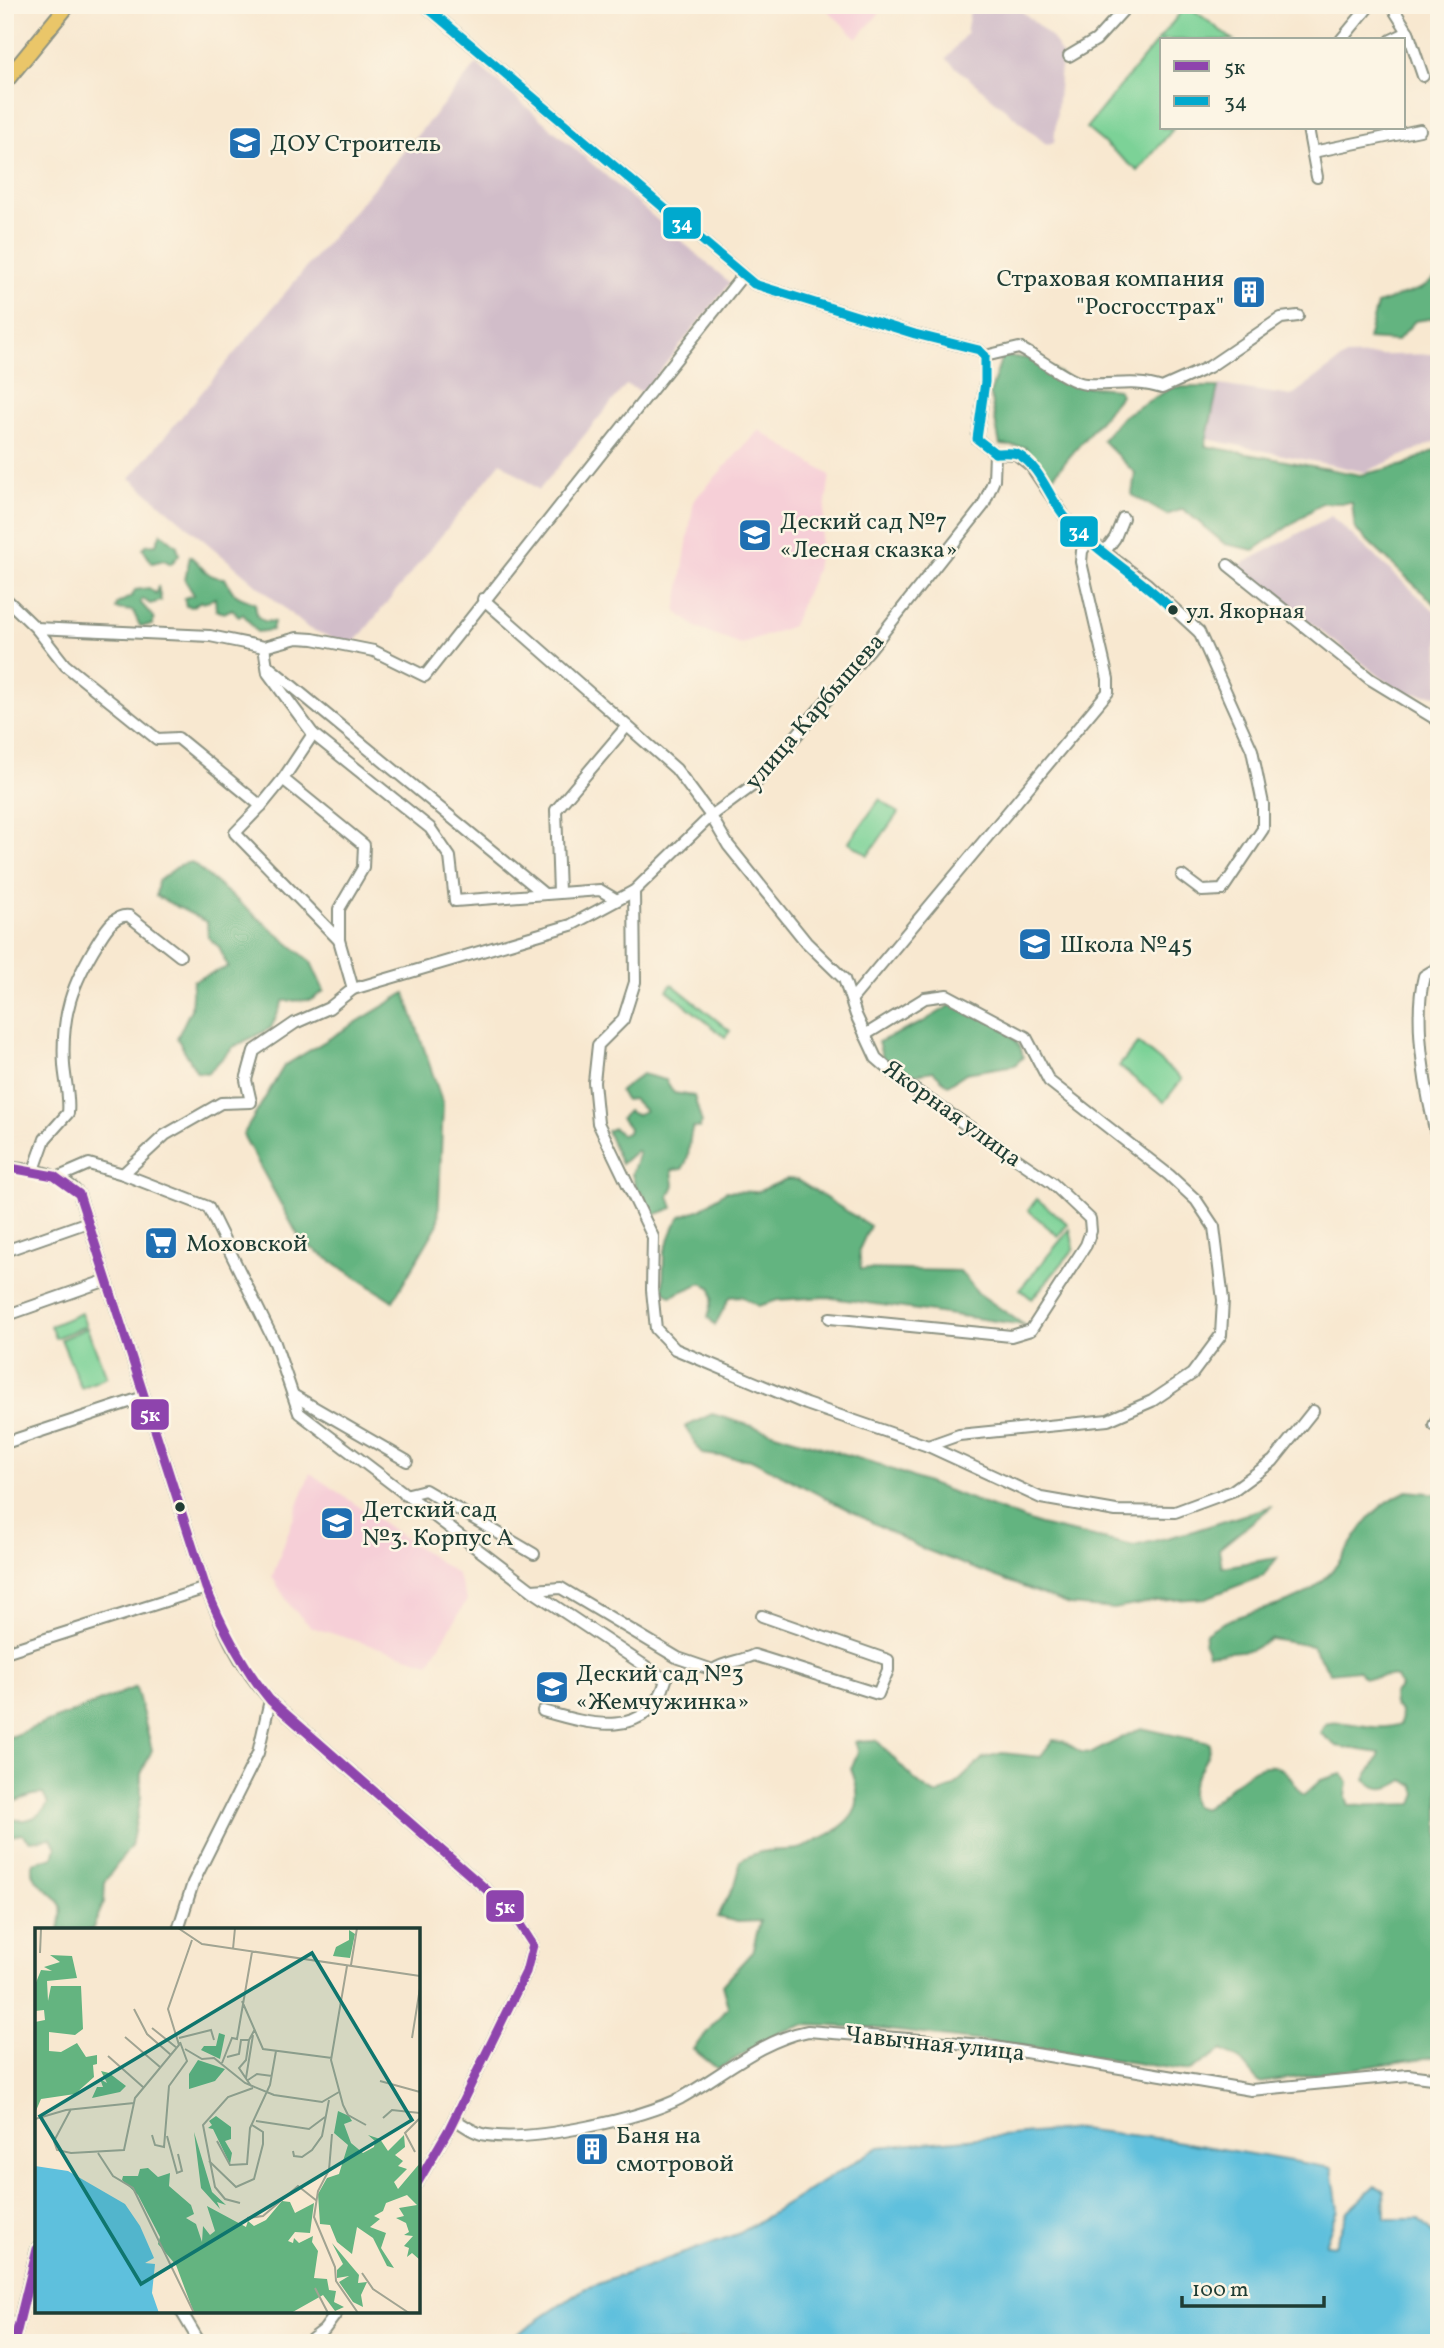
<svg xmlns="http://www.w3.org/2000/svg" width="1444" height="2348" font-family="Vollkorn,serif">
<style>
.built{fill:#f6cfd7}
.industrial{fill:#d1bdc9}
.green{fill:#7bd297;stroke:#4d8866;stroke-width:2}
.forest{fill:#64b480;stroke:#42785a;stroke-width:2}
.water{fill:#5ec0dd;stroke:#3e7e88;stroke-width:2}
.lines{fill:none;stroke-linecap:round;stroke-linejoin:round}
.minor-casing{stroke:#8c9282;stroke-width:14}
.major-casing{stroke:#8c9282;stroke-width:18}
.minor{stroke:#fff;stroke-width:10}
.major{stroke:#eac669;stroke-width:14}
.bus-1-casing{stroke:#fcf5e5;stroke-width:14}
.bus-2-casing{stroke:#fcf5e5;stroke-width:14}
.bus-1{stroke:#8e44ad;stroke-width:9}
.bus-2{stroke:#00a9ce;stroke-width:9}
.bus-dot{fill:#1f3d34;stroke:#fcf5e5;stroke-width:2.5}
.labels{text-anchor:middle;stroke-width:5;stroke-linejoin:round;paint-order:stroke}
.bus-label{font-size:22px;fill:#1f3d34;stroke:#fcf5e5;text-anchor:start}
.poi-label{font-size:24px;fill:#1f3d34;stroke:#fcf5e5;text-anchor:start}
.street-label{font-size:24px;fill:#1f3d34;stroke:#fcf5e5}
.inset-road{fill:none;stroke:#a1a492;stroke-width:2}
.view{fill:#0f766e;fill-opacity:0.15;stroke:#0f766e;stroke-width:3.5}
.inset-edge{fill:none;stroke:#1f3d34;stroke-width:3.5}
.line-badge{stroke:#fcf5e5;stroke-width:2.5}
.badge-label{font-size:19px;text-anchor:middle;font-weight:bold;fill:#fff}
</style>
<rect width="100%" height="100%" fill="#fcf5e5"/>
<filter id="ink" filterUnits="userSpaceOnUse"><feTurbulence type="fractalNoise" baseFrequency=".0143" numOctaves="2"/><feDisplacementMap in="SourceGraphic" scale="14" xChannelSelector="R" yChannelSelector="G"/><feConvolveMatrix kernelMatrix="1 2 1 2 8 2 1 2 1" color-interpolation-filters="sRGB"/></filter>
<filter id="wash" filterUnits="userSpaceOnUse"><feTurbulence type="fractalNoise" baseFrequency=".00686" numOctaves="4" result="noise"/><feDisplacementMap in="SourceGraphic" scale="28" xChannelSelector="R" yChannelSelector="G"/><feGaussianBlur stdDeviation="1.57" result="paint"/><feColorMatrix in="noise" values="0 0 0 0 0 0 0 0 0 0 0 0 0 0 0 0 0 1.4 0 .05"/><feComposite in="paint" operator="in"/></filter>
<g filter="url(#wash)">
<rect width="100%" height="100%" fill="#f8e8d0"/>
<g class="built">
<path d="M822,5H887L857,38Z"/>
<path d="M759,430L830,475L816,570L792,626L741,645L699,629L676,612L694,500Z"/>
<path d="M310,1473L457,1574L467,1600L429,1663L311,1627L291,1607L272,1577Z"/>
</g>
<g class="industrial">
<path d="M971,5H1015L1051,37L1062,55L1054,143L1046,144L946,59L966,34Z"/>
<path d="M477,64L730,283L643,392L626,385L539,490L501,462L352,646L308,628L130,478Z"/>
<path d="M1439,354V440L1365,472L1207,439L1219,385L1291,396L1346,356Z"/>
<path d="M1331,516L1439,615V695L1401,693L1238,566Z"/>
</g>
<g class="green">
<path d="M1187,5L1233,40H1162V128H1174L1138,171L1086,128Z"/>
<path d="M880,799L898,813L868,855L849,842Z"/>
<path d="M672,984L730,1031L725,1037L667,990Z"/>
<path d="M1138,1043L1182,1079L1164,1102L1119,1066Z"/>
<path d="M1037,1199L1068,1224L1058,1236L1028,1210Z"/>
<path d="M1070,1229L1074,1249L1032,1299L1020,1289Z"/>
<path d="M81,1313L86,1326L55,1338L50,1326Z"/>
<path d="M87,1328L107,1377L81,1388L61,1339Z"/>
</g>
<g class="forest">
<path d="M1439,276V335L1436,318L1415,321L1397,341L1368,339L1377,304L1420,289Z"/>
<path d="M1002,356L1035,359L1082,386L1118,389L1121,395L1051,479L1025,447L1000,445L990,394Z"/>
<path d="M1173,387H1218L1205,446L1360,475L1404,465L1439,448V608L1355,529L1352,503H1322L1254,550L1225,544L1183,509L1167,515L1132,495L1135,473L1102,440L1123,416Z"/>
<path d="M161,533L177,546L179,555L171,564L164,560L152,563L143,549L146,545L156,544Z"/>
<path d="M190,556C203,566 205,578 225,578C234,597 236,596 255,603L257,616L264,621L274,622L272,630L257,632L243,614L239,617L232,609L224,613L216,610L215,598L203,603L201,601L192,607L186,606L184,598L194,595L185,580Z"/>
<path d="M158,586L161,601L150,604L143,599L140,602L154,618L152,625L140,626L133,611L116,609L117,604L132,596L135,590L149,588L156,594Z"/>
<path d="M191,862L311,962L324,991L311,1000L283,1001L271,1028L233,1047L208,1073L197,1072L177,1038L191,1009L193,981L228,967L219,947L208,937L207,922L156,896L158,881L180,865Z"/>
<path d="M405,993L443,1104L438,1224L393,1301L301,1241L243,1135L284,1066Z"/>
<path d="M951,1005C976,1012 1019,1029 1023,1057L1015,1065L966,1073L948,1085L933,1071L902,1077L882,1056L878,1042L921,1023Z"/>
<path d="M642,1074L666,1080L674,1093L694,1096L702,1123L699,1128L693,1127C687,1140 692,1157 682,1169L672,1170L674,1185L669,1196L673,1208L654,1215L650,1208L645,1206L644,1195L636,1189L632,1174L639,1152L636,1151L621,1164L607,1131L614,1128L621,1135L628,1133L629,1128L621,1118L628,1111L636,1115L645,1111L633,1099L625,1100L620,1091Z"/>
<path d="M787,1179L797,1180L870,1226L859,1250L861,1269L960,1271L978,1293L1024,1325L825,1297L778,1300L758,1306L741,1296L730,1297L715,1325L708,1317L713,1298L711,1287L701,1283L671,1296L663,1290L664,1253L675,1225L681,1216L701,1209L726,1191L757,1192Z"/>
<path d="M712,1414L877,1464L1040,1525L1134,1546L1190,1532L1272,1506L1219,1549L1222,1567L1277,1558L1263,1576L1206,1598L1156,1601L1114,1609L1070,1605L921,1548L753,1460L702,1454L685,1427Z"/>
<path d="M1407,1491L1439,1494V2056L1259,2083L1240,2060L1222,2050L1190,2071L999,2043L872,2028L804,2025L781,2032L718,2069L693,2049L728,2007L722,1985L752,1952L760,1921L738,1922L718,1917C727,1895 739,1885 740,1861C763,1847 773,1852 798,1849C805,1848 811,1843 817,1840C853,1824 867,1808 851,1769L858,1751L855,1741L876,1740C896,1759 912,1783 937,1795L955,1785L983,1758L1002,1753L1040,1757L1053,1740L1063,1741L1081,1752L1092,1753L1141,1728L1210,1743C1209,1767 1182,1781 1194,1806L1203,1809C1224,1799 1256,1751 1283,1770C1293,1777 1294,1788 1304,1795L1321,1780L1342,1774L1348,1783L1346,1796L1349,1806L1413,1804L1417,1794L1414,1785L1404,1780C1390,1790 1378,1792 1365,1780C1369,1769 1377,1765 1380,1753L1336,1746L1320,1733L1325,1724C1351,1718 1374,1734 1400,1724L1401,1713L1394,1705L1393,1694L1400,1687L1396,1677C1385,1674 1376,1679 1364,1678L1358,1670L1330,1673L1312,1646L1271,1639L1251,1650L1208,1654L1204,1643L1206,1633C1244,1605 1284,1614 1319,1584C1355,1553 1354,1515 1407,1491Z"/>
<path d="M136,1687L152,1750L141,1774V1797L131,1846L105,1881L104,1902L92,1930H59C60,1923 63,1914 61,1907C54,1887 30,1888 33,1863L53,1857L56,1848L51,1838L30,1841L22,1834L5,1837V1816C22,1825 39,1819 48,1804L43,1794L33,1795L13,1802L5,1800V1739Z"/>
</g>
<path class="water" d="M1078,2129L1164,2139L1332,2168L1338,2210L1325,2244L1335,2245L1348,2211L1375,2186L1384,2190L1385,2219H1418L1439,2240V2343H504L584,2289L740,2233L879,2147Z"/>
</g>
<g filter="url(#ink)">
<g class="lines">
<g class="minor-casing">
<g id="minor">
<path d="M424,5L754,284L915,334L979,350L985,356"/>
<path d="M1391,5L1408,32L1423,76"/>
<path d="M1341,40L1370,5"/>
<path d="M1391,40L1408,32"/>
<path d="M1069,56L1096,40L1128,5"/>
<path d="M1308,128L1317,177"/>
<path d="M1313,152L1420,130"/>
<path d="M985,356L1019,348C1037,356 1069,383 1086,384C1113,386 1135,379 1162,388L1209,367L1281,318L1298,316"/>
<path d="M985,356V382L977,439L995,453"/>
<path d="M995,453L1016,454L1031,466L1065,517L1089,540L1146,583L1199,632L1252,750L1263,804V829L1222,890L1202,891L1182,876"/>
<path d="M1106,550L1115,538L1123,518"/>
<path d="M1228,565L1370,679L1439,721"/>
<path d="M5,598L36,628L65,665L157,739L178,738L261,806L235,833L339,940L353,989"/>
<path d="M483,599L676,769L711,816L728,845L806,942L844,979L856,1015L876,1058L906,1084L1052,1183L1090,1219L1091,1231L1086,1245L1031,1330L1011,1336L830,1318"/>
<path d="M36,628L210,636L264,647L297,638L313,639L374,651L425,676L743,275"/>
<path d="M264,647L268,673L313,734L283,779L364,845L363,868L339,909V940"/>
<path d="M269,667L543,893"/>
<path d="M313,734L430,828L450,857L455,901L600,890L617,900"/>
<path d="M261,806L283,779"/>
<path d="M634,891L635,982L623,1020L598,1045L594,1082L598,1123L653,1237L652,1290L656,1329L675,1349L806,1404L928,1446L1041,1498L1116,1511L1175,1512L1232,1491L1273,1461L1313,1411"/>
<path d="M559,892L556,810L627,726"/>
<path d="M1439,967L1424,976C1412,1023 1427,1099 1439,1146"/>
<path d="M852,999L1108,692V679L1081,562L1082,551L1089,540"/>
<path d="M865,1035L925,998L947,995L1026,1037L1049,1081L1169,1175L1196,1200L1214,1227L1223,1300L1221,1335L1192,1374L1152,1401L1108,1420L959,1435L928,1446"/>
<path d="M5,1167C34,1170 59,1171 79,1194L206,1588C224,1631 238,1664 270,1700L512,1912L533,1945L526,1972L449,2129L418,2182"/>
<path d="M34,1170L45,1139L68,1113C70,1098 65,1080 64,1065C61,1015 72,984 98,942C105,931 114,914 129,916L180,956"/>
<path d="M123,1174L165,1135L221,1103L251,1102L246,1080L254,1051L295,1023L329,1008L353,989L571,925L634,891L711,816L756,783L871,648L983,506L994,480L995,453"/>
<path d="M59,1177L89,1164L123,1174L208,1207L275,1343L299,1413L534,1592L666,1680C649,1742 588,1724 543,1711"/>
<path d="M5,1251L88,1222"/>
<path d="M5,1316L107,1280"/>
<path d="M293,1395L407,1461"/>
<path d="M1434,1425L1439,1417"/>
<path d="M5,1443L144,1397"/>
<path d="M405,1495L425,1490L534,1554"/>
<path d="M532,1590L561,1588L678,1658L713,1670C727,1661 739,1662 754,1655L878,1694L888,1670V1660L762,1616"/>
<path d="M5,1652L206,1588"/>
<path d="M178,1930L193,1883L258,1753L270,1700"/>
<path d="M454,2119C464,2125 475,2134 487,2135C532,2142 641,2119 681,2098C722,2075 761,2040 808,2031L983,2045L1251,2090L1408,2075L1439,2079"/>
<path d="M181,2311L200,2343"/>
<path d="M14,2343L37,2248"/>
<path d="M307,2343L324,2330L338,2311"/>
</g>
</g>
<g class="major-casing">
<path id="major" d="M5,82L68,5"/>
</g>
<use href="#minor" class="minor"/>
<use href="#major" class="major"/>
<g class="bus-1-casing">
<g id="bus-1">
<path d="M5,1167L54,1176L79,1194L206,1588C223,1629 242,1666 270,1700L512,1912L533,1945L526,1972L449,2129L418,2182"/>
<path d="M14,2343L37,2249"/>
</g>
</g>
<g class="bus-2-casing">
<g id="bus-2">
<path d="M424,5L754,284L915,334L979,350L985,356"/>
<path d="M985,356V382L977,439L995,453"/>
<path d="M995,453C1001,453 1011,452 1017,454C1040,465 1050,500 1066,518C1097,553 1140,577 1173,610"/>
</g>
</g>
<use href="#bus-1" class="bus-1"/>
<use href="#bus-2" class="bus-2"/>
</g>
</g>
<defs>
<g id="school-square" transform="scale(1.75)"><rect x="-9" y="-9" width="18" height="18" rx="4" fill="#1f6fb2" stroke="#fcf5e5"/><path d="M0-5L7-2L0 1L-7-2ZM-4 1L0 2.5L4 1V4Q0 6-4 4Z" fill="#fff"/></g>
<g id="building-square" transform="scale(1.75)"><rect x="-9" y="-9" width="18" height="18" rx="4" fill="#1f6fb2" stroke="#fcf5e5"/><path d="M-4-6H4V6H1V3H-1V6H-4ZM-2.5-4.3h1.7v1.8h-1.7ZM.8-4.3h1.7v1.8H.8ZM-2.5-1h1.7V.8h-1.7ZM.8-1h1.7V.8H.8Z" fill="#fff"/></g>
<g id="supermarket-square" transform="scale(1.75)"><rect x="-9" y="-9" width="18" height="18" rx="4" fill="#1f6fb2" stroke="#fcf5e5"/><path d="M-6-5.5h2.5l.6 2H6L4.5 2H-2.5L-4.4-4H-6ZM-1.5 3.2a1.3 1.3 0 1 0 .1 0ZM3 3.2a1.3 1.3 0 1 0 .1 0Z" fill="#fff"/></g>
</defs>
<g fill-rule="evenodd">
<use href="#school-square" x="245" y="143"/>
<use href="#building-square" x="1249" y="292"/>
<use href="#school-square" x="755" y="535"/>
<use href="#school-square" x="1035" y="944"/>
<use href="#supermarket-square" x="161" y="1243"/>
<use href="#school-square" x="337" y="1523"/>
<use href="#school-square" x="552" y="1687"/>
<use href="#building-square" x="592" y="2149"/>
</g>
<g class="bus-dot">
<circle cx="1173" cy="610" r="6"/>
<circle cx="180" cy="1507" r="6"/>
</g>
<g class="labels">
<g class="bus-label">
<text x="1186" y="618">ул. Якорная</text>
</g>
<g class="poi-label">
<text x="270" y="151">ДОУ Строитель</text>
<text x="1224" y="286" text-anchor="end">Страховая компания<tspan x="1224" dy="28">"Росгосстрах"</tspan></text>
<text x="780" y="529">Деский сад №7<tspan x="780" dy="28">«Лесная сказка»</tspan></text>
<text x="1060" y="952">Школа №45</text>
<text x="186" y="1251">Моховской</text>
<text x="362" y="1517">Детский сад<tspan x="362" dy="28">№3. Корпус А</tspan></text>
<text x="576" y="1681">Деский сад №3<tspan x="576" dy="28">«Жемчужинка»</tspan></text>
<text x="616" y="2143">Баня на<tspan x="616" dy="28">смотровой</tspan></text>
</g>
<g class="street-label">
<text transform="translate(814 711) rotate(-49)" y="8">улица Карбышева</text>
<text transform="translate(953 1113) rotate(36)" y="8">Якорная улица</text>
<text transform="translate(935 2043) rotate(6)" y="8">Чавычная улица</text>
</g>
</g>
<g transform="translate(35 1928)">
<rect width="385" height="385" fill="#f8e8d0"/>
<path d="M314,2L320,6L315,30L298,28L301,19L314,12ZM15,27L37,28L42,50L12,53L13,73L16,58H46L48,101L40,107L14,104V123L26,124L42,115L51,129L62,127V136L58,137L59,149L40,166L6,171L0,185V94L10,92L9,82L0,83V57L6,42L17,43L9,39L25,34ZM184,105L190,107L185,131L166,122L169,118H181ZM163,132L190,141L180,153L154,161V146ZM66,143L74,145L91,158L85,164L57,170L62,159H68L65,151L72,155ZM303,183L314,188L317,193L309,196L316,215L328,225L339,219L340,213L333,207L345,211L353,223L369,207L370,219L360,227L368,233L363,238L372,241L359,254L363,261L385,235V332L377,325L372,329L374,320L369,318L378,308L369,307L374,304L371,295L361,290L369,288L364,280L382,277L372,267L351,275L348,283L339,288L345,291L335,299L351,305L346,320L359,340L352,338L338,310L322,299L317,326L302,314L295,297L285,296L283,266L292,250L304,246L313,217L299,205ZM181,188L196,199V211L190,213L197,225L195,236L178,201L173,200L177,197L174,193ZM159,204L177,264L191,277L182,274L185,281L166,260ZM113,240L123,249L135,245L134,258L156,277L159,286L151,290L161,296L167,314L168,298L175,307L180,303L172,278L211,299L213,293L219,298L231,292L247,273L255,274L260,285L279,275L275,305L260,304L253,313L258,315L259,310L264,315L278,308L277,314L283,323L279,350L292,351L294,362L301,363L299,374L309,379L300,383L288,367L256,385H159L141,337L123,316L125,309L103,267L87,252L88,248H103L105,241ZM297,315L324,347L323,355L332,354L326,367L328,379L318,374L304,354L314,348L302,350V342L308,336Z" fill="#64b480"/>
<path d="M0,238L33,243L90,276L105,298L119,330L110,335L120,336L117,365L124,385H0Z" fill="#5ec0dd"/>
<path class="inset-road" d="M143,0L167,16L385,48M198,21L200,0M5,25L6,1M316,37L322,0M312,38L296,132L308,177L313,187L331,197M207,73L228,121L297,130M99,81L112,106L136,127M117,100L142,120M90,109L125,139M144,110L176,102L179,112M377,110L385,60M214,112L211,132L204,140L216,158M150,121L167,131L179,130L210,155L239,167L287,174L304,164M73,128L108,159M192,129L204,126L206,112H214L220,101M187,135L197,110L202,111L217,24M211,150L218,107M213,152L222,146L237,148M345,153L385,164M36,181L19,213L22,222L36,225L89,222L100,170L144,117L133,81L157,12M348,190L357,182L385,185M0,191L31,182L99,175M221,193L274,201L290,189M297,206L294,242L283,263L279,289L300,339L301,353L323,385M117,207L120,217L129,219L134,158L152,133L145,114M132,208L142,245L147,243L143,226M182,213L195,237L212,236L215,200L235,157L241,123M258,223L259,228L267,229L277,222L287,208L294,172M380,224L370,205L385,190M63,225L78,248L98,260L159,385M174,233L201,259L219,251L228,216V204L217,197M205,275L190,271L180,259L168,197L193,169L218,160M212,290L228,288L263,258L282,273M327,345L338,361L374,385M280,360L293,385"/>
<path class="view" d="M277,25L377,192L106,356L5,188Z"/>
<rect width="385" height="385" class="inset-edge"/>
</g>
<g class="line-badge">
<rect x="662" y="206" width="40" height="34" rx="7" fill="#00a9ce"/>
<rect x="1059" y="515" width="40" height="33" rx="7" fill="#00a9ce"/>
<rect x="130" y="1398" width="40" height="33" rx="7" fill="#8e44ad"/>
<rect x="485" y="1889" width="40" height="34" rx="7" fill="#8e44ad"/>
</g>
<g class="badge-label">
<text x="682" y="230">34</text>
<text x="1079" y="538">34</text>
<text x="150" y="1421">5к</text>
<text x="505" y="1913">5к</text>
</g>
<rect width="1444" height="2348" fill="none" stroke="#fcf5e5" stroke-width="28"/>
<rect x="1160" y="38" width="245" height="91" fill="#fcf5e5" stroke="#a4ab9e" stroke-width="2"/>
<rect x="1174" y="61" width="35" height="10" fill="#8e44ad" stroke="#a4ab9e" stroke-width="2"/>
<text x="1224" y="74" font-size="21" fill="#1f3d34">5к</text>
<rect x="1174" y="96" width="35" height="10" fill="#00a9ce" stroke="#a4ab9e" stroke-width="2"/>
<text x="1224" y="108" font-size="21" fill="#1f3d34">34</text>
<path d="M1182 2296v10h142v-10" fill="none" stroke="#1f3d34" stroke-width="3.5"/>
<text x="1192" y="2296" font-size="21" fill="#1f3d34" stroke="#fcf5e5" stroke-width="5" paint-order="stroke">100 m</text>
</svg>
